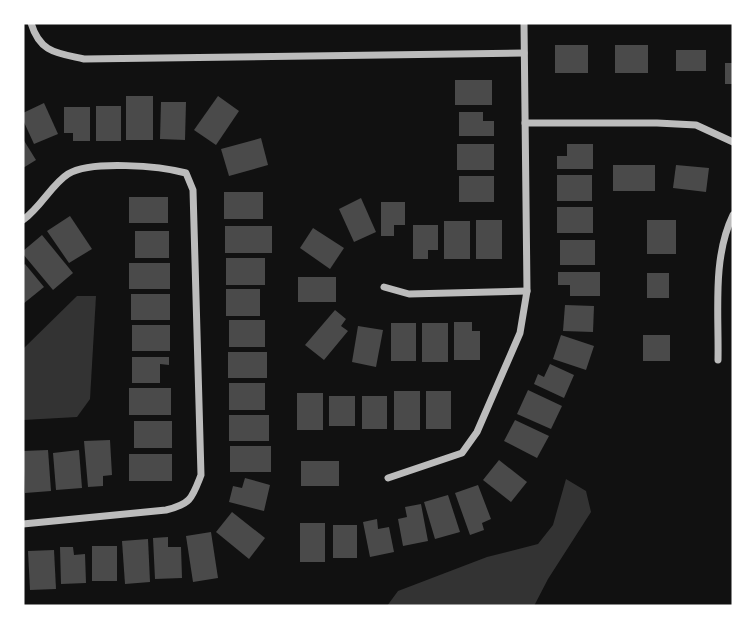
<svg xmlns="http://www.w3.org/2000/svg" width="756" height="629" font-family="'Archivo Narrow',sans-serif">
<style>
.water{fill:#333}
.building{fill:#4a4a4a}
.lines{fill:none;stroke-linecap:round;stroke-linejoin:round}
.minor{stroke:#bcbcbc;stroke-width:7}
</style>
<rect width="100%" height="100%" fill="#111"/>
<g class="water">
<path d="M77,296H96L90,399L77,417L23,420V349Z"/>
<path d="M566,479L586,491L591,512L548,579L534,606H387L398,591L487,557L538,544L553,525Z"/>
</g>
<g class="building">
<rect x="555" y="45" width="33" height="28"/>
<rect x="615" y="45" width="33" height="28"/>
<rect x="676" y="50" width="30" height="21"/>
<rect x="725" y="63" width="8" height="21"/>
<rect x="455" y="80" width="37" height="25"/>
<rect x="126" y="96" width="27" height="44"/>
<path d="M218,96L239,111L216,145L194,130Z"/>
<path d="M161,102H186L185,140L160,139Z"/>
<path d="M44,103L58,134L34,144L23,120V113Z"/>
<rect x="96" y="106" width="25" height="35"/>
<path d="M64,107H90V141H73V133H64Z"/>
<path d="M459,112H483V121H494V136H459Z"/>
<path d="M261,138L268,165L229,176L221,149Z"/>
<path d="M23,139L36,160L23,168Z"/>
<rect x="457" y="144" width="37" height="26"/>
<path d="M567,144H593V169H557V156H567Z"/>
<rect x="613" y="165" width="42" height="26"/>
<path d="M676,165L709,168L706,192L673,188Z"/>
<rect x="557" y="175" width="35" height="26"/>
<rect x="459" y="176" width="35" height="26"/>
<rect x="224" y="192" width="39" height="27"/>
<rect x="129" y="197" width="39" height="26"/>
<path d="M361,198L376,232L354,242L339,209Z"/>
<path d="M381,202H405V225H394V236H381Z"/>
<rect x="557" y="207" width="36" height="26"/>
<path d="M70,216L92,249L69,263L47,231Z"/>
<rect x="476" y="220" width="26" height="39"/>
<rect x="647" y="220" width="29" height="34"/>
<rect x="444" y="221" width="26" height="38"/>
<path d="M413,225H438V250H428V259H413Z"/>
<rect x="225" y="226" width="47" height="27"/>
<path d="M313,228L344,248L330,269L300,248Z"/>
<rect x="135" y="231" width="34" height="27"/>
<path d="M42,235L73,273L53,290L23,254V251Z"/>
<rect x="560" y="240" width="35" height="25"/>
<rect x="226" y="258" width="39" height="27"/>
<rect x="129" y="263" width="41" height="26"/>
<path d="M25,264L44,287L23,304V266Z"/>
<path d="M558,272H600V296H570V285H558Z"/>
<rect x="647" y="273" width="22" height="25"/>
<rect x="298" y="277" width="38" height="25"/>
<rect x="226" y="289" width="34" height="27"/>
<rect x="131" y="294" width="39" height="26"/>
<path d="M565,305L594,306L593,332L563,331Z"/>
<path d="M335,310L346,319L341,326L348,331L324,360L305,345Z"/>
<rect x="229" y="320" width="36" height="27"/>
<path d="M454,322H472V331H480V360H454Z"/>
<rect x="391" y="323" width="25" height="38"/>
<rect x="422" y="323" width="26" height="39"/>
<rect x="132" y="325" width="38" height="26"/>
<path d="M358,326L383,330L376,367L352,362Z"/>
<path d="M561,335L594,346L586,370L553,359Z"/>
<rect x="643" y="335" width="27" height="26"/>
<rect x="228" y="352" width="39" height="26"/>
<path d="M132,357H169V365L160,364V383H132Z"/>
<path d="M550,364L574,375L564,398L534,384L538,374L544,377Z"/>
<rect x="229" y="383" width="36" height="27"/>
<rect x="129" y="388" width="42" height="27"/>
<path d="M528,390L562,406L551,429L517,414Z"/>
<rect x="394" y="391" width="26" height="39"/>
<rect x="426" y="391" width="25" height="38"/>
<rect x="297" y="393" width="26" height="37"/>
<rect x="329" y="396" width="26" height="30"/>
<rect x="362" y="396" width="25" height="33"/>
<rect x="229" y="415" width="40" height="26"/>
<path d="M515,420L549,436L537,458L504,441Z"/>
<rect x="134" y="421" width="38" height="27"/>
<path d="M110,440L112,475L103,476V486L88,487L84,441Z"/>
<rect x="230" y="446" width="41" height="26"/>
<path d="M48,450L51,491L25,493L23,451Z"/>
<path d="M79,450L82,488L56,490L53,453Z"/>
<rect x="129" y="454" width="43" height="27"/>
<path d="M499,460L527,482L511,502L483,480Z"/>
<rect x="301" y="461" width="38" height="25"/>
<path d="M245,478L270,485L264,511L229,502L233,486L242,488Z"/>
<path d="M478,485L491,519L482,523L484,530L470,535L455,493Z"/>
<path d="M448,495L460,532L435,539L424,502Z"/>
<path d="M421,504L428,541L403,546L398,519L407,517L405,507Z"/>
<path d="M232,512L265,538L249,559L216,532Z"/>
<path d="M377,519L378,529L389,527L394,552L370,557L363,522Z"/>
<rect x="300" y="523" width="25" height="39"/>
<rect x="333" y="525" width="24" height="33"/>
<path d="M211,532L218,578L193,582L186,536Z"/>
<path d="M168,537V547H181L182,578L155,579L153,538Z"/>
<path d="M148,539L150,582L125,584L122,541Z"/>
<rect x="92" y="546" width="25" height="35"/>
<path d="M60,547H73L74,555L85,554L86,583L61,584Z"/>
<path d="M54,550L56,589L30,590L28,551Z"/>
</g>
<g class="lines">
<g class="minor">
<path d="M31,23C40,53 57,53 84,59L524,53"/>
<path d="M525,123H657L696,125L733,142"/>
<path d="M23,220C41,207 52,184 68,174C91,160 160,166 186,173L193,190L201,475C192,498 191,504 166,510L23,524"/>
<path d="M384,287L409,294L527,291"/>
<path d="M718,360C719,313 712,258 733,215"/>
<path d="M388,478L462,453L477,432L520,333L527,291L524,23"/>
</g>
</g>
<rect width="756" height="629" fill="none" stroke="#ffffff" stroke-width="49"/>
</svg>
